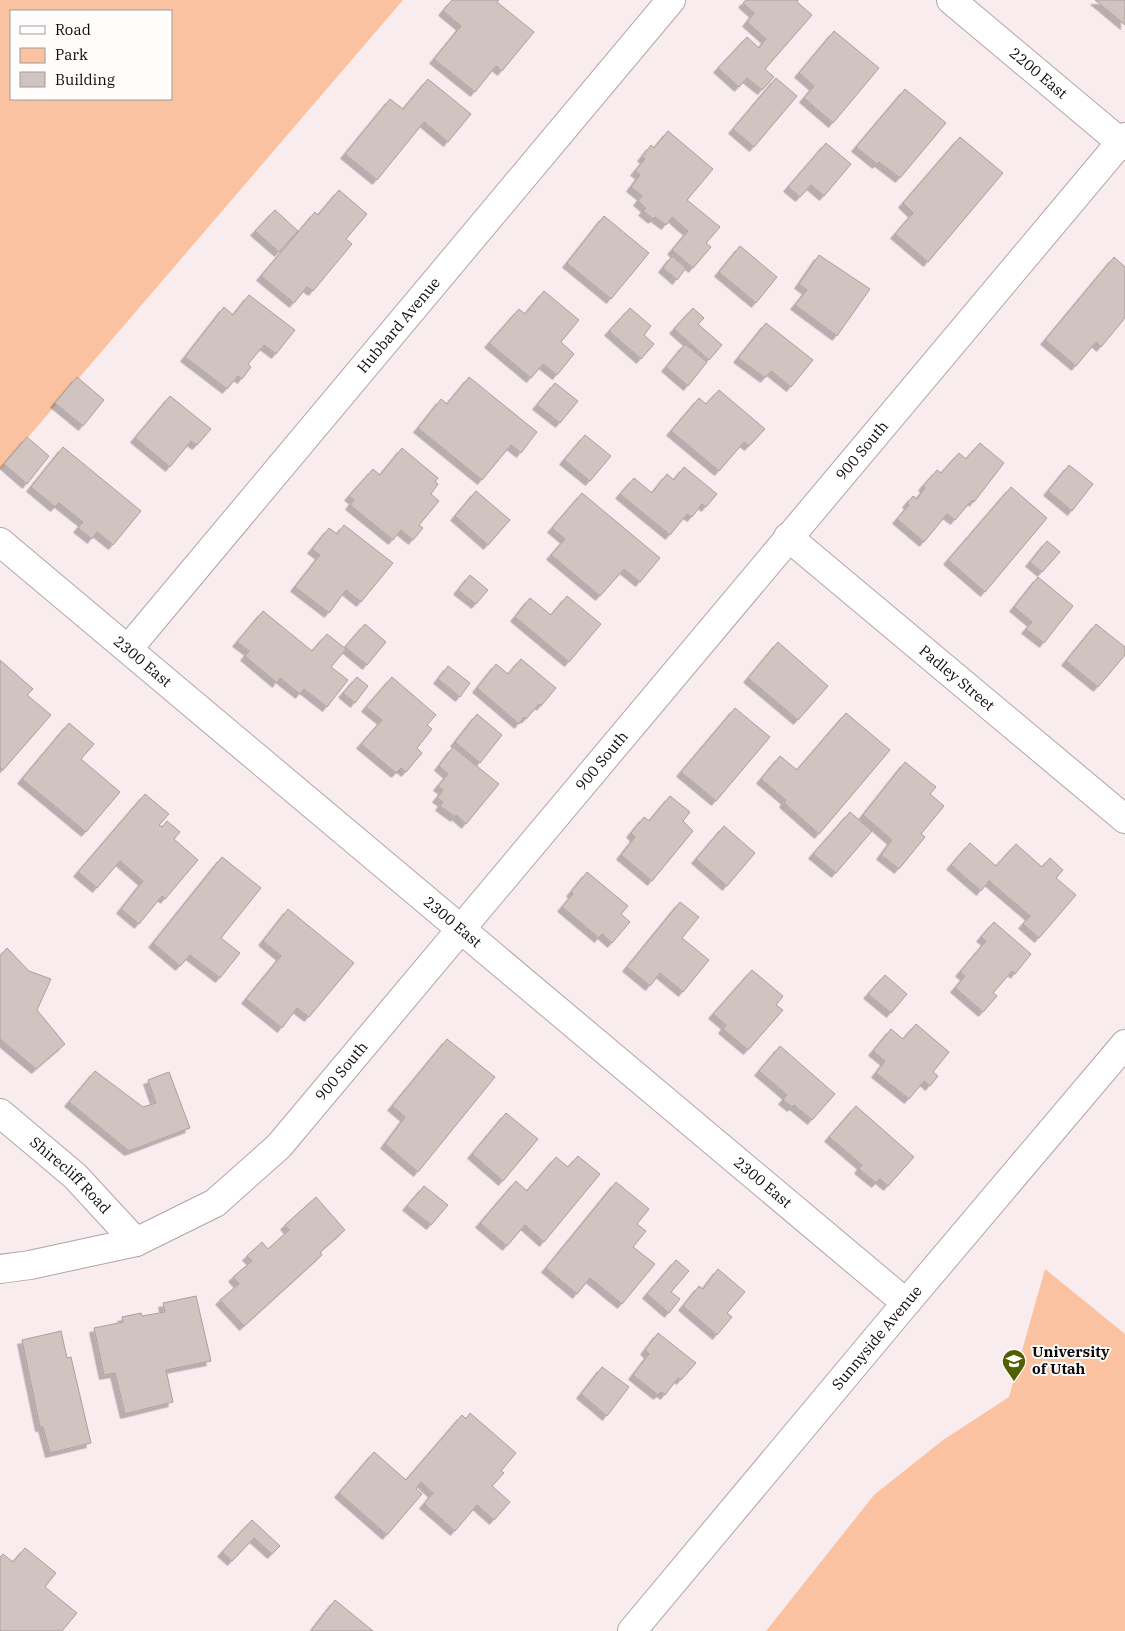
<svg xmlns="http://www.w3.org/2000/svg" width="1125" height="1631" font-family="'IBM Plex Serif',serif">
<style>
.green{fill:#fac2a1;fill-rule:evenodd}
.building{fill:#d0c3c0;stroke:#ab9f9d;filter:url(#shadow)}
.lines{fill:none;stroke-linecap:round;stroke-linejoin:round}
.minor-casing{stroke:#b1a4a6;stroke-width:30}
.major-casing{stroke:#b1a4a6;stroke-width:30}
.minor{stroke:#fff;stroke-width:28}
.major{stroke:#fff;stroke-width:28}
.labels{text-anchor:middle;stroke-width:4;stroke-linejoin:round;paint-order:stroke}
.street-label{font-size:15px;fill:#0e0a0b;stroke:#fffcfc}
.poi-label{font-size:15px;font-weight:bold;fill:#0e0a0b;stroke:#fffcfc;text-anchor:start}
</style>
<defs>
<filter id="shadow"><feDropShadow dx="-4.5" dy="4.5" stdDeviation="0" flood-color="#0004"/></filter>
</defs>
<rect width="100%" height="100%" fill="#f9ecee"/>
<g class="green">
<path d="M0,0H403L0,470ZM11,11H171V99H11Z"/>
<path d="M1045,1269L1125,1334V1631H766L874,1495L943,1440L1009,1397Z"/>
</g>
<g class="building">
<path d="M452,0H499L497,2L534,32L502,71L496,66L475,92L434,59L461,26L443,11Z"/>
<path d="M746,0H798L797,2L812,15L765,69L774,77L762,90L747,78L739,87L718,68L747,37L759,48L766,39L747,22L754,13L743,3Z"/>
<path d="M1095,0H1125V25Z"/>
<path d="M834,31L879,68L833,123L804,98L814,86L799,73Z"/>
<path d="M776,78L797,96L754,147L733,129Z"/>
<path d="M428,79L471,114L448,142L424,122L377,180L345,154L390,99L403,109Z"/>
<path d="M905,89L946,123L900,178L879,162L877,164L856,147Z"/>
<path d="M668,131L713,169L687,200L720,227L706,243L711,247L693,268L672,250L688,231L672,217L666,225L655,217L653,219L643,211L646,208L638,201L642,196L631,187L640,175L635,171L645,159L642,157L651,145L654,148Z"/>
<path d="M960,137L1003,173L928,262L895,234L913,213L903,203Z"/>
<path d="M826,143L851,164L824,196L811,185L800,197L788,187Z"/>
<path d="M339,190L367,214L346,239L352,244L313,291L307,287L294,303L261,276L315,212L318,215Z"/>
<path d="M275,210L298,231L279,252L255,231Z"/>
<path d="M604,216L649,253L611,299L567,263Z"/>
<path d="M740,246L777,277L756,303L719,272Z"/>
<path d="M819,255L870,289L837,336L795,305L807,290L799,284Z"/>
<path d="M672,256L686,268L677,280L663,268Z"/>
<path d="M1114,257L1125,267V318L1101,347L1096,342L1076,366L1045,340Z"/>
<path d="M544,291L579,320L561,342L574,354L557,375L543,364L531,378L489,343L519,309L525,314Z"/>
<path d="M249,295L295,330L276,354L264,345L248,364L251,367L242,379L238,376L227,389L185,357L224,307L233,315Z"/>
<path d="M630,308L651,326L644,335L654,344L641,359L609,331Z"/>
<path d="M693,308L704,318L698,324L722,345L709,360L674,329Z"/>
<path d="M766,323L813,360L791,387L771,371L765,378L738,358Z"/>
<path d="M685,344L707,362L688,386L666,367Z"/>
<path d="M77,377L104,400L83,426L55,403Z"/>
<path d="M469,377L537,432L521,453L511,445L482,480L418,428L441,399L447,404Z"/>
<path d="M555,383L578,401L560,423L537,405Z"/>
<path d="M719,390L765,429L749,446L744,442L719,471L671,431L699,398L706,404Z"/>
<path d="M170,396L211,429L197,445L191,441L170,467L135,438Z"/>
<path d="M585,435L611,456L590,481L564,460Z"/>
<path d="M27,437L49,456L27,484L4,464Z"/>
<path d="M980,443L1004,463L974,502L972,500L955,520L947,514L924,542L897,519L909,505L907,503L913,496L917,499L925,488L923,486L937,470L941,473L959,453L966,459Z"/>
<path d="M63,447L141,511L113,545L97,532L92,539L78,528L83,522L59,503L55,507L31,487Z"/>
<path d="M402,448L438,478L435,482L438,484L431,494L439,501L419,525L423,528L413,540L401,530L393,540L350,505L354,500L349,496L373,469L380,475Z"/>
<path d="M1069,465L1093,484L1072,511L1048,491Z"/>
<path d="M684,467L717,494L706,507L702,504L692,517L687,514L670,535L620,494L634,478L652,493L667,474L674,480Z"/>
<path d="M1011,487L1047,518L985,592L948,560Z"/>
<path d="M476,491L510,520L488,545L455,516Z"/>
<path d="M582,493L660,558L640,582L624,569L600,596L551,555L565,539L552,528Z"/>
<path d="M344,525L393,563L361,602L346,590L329,613L295,587L320,555L312,549L329,528L337,534Z"/>
<path d="M1047,541L1060,552L1042,572L1030,562Z"/>
<path d="M470,575L488,590L476,604L458,590Z"/>
<path d="M1038,577L1073,606L1044,643L1026,629L1032,622L1014,607Z"/>
<path d="M567,596L601,624L569,662L515,617L530,598L551,615Z"/>
<path d="M263,611L312,651L327,634L346,649L331,667L348,680L327,707L304,689L300,694L280,678L277,683L245,656L249,651L237,642Z"/>
<path d="M365,624L386,642L367,665L345,647Z"/>
<path d="M1096,624L1125,647V655L1098,687L1066,661Z"/>
<path d="M778,642L828,686L798,720L748,678Z"/>
<path d="M521,659L556,688L541,706L539,704L526,719L524,717L519,724L477,688L496,664L508,674Z"/>
<path d="M0,660L33,689L27,695L51,715L3,770L0,767Z"/>
<path d="M448,666L470,683L460,697L438,679Z"/>
<path d="M357,677L368,686L355,703L343,693Z"/>
<path d="M392,677L436,715L427,725L432,729L417,748L422,753L406,772L401,768L396,773L361,744L382,720L366,707Z"/>
<path d="M735,708L770,737L716,801L681,772Z"/>
<path d="M846,713L890,750L819,834L784,803L786,800L761,779L780,756L797,770Z"/>
<path d="M477,714L502,735L480,763L455,742Z"/>
<path d="M69,723L94,744L81,759L120,792L86,832L22,779Z"/>
<path d="M453,747L499,784L466,824L456,815L455,817L440,806L443,802L437,798L443,790L438,786L448,774L439,766Z"/>
<path d="M905,762L936,787L930,794L944,806L921,834L925,837L899,869L881,855L892,840L863,815Z"/>
<path d="M145,794L169,814L159,825L162,827L167,821L180,832L174,839L198,860L165,899L162,896L139,924L121,909L143,881L120,861L97,888L78,872Z"/>
<path d="M670,796L690,812L683,821L693,831L652,881L621,855L635,837L631,833L644,817L649,821Z"/>
<path d="M850,812L872,831L836,873L813,854Z"/>
<path d="M724,826L755,853L727,886L696,859Z"/>
<path d="M970,843L996,866L1016,844L1042,867L1050,858L1063,870L1056,878L1076,895L1039,938L1023,924L1030,916L989,881L981,891L951,865Z"/>
<path d="M222,857L261,888L221,938L240,953L220,978L190,955L180,966L153,943Z"/>
<path d="M587,872L628,906L621,914L630,922L612,943L602,934L599,938L562,907L573,894L571,892Z"/>
<path d="M680,902L699,917L682,938L709,960L683,992L660,973L650,986L627,967Z"/>
<path d="M288,909L354,963L309,1017L297,1008L282,1028L246,999L281,956L263,941Z"/>
<path d="M994,922L1031,954L1015,974L1012,971L993,993L997,996L983,1012L955,988L965,976L960,972L986,941L981,937Z"/>
<path d="M7,948L29,971L51,979L37,1010L65,1044L36,1069L0,1039V956Z"/>
<path d="M752,970L783,996L776,1005L783,1010L748,1050L723,1029L726,1025L713,1014Z"/>
<path d="M885,975L907,994L891,1013L868,994Z"/>
<path d="M916,1024L949,1052L933,1072L938,1076L930,1086L924,1081L909,1099L876,1073L885,1061L873,1051L891,1029L903,1039Z"/>
<path d="M447,1039L495,1077L418,1172L385,1144L405,1117L392,1106Z"/>
<path d="M780,1046L835,1094L812,1120L794,1105L792,1107L783,1100L787,1095L759,1071Z"/>
<path d="M95,1071L143,1107L156,1103L148,1080L169,1072L190,1128L129,1151L69,1102Z"/>
<path d="M856,1106L914,1157L888,1186L880,1179L876,1183L859,1169L862,1165L829,1137Z"/>
<path d="M506,1113L538,1139L503,1181L472,1154Z"/>
<path d="M578,1156L600,1174L544,1242L525,1225L507,1246L480,1223L516,1181L527,1191L556,1157L568,1167Z"/>
<path d="M616,1182L649,1209L637,1224L646,1231L633,1247L655,1264L622,1304L590,1278L577,1294L546,1268Z"/>
<path d="M424,1186L448,1205L431,1225L407,1206Z"/>
<path d="M316,1197L345,1230L320,1252L322,1255L244,1326L220,1300L239,1284L233,1277L252,1261L247,1256L262,1242L268,1249L289,1230L285,1225Z"/>
<path d="M676,1260L689,1271L671,1292L680,1299L669,1313L647,1294Z"/>
<path d="M718,1269L745,1292L727,1313L732,1317L717,1335L683,1306L699,1286L703,1289Z"/>
<path d="M196,1296L211,1361L166,1370L173,1402L125,1414L115,1373L104,1375L94,1328L123,1322L122,1317L141,1313L142,1316L165,1312L163,1303Z"/>
<path d="M61,1331L67,1358L71,1357L91,1443L50,1453L43,1427H40L22,1340Z"/>
<path d="M658,1333L696,1363L681,1380L678,1378L665,1395L661,1392L658,1395L633,1375L649,1354L645,1350Z"/>
<path d="M602,1367L629,1387L607,1416L581,1394Z"/>
<path d="M470,1413L516,1453L501,1471L504,1473L492,1486L510,1502L494,1520L477,1505L455,1531L424,1504L433,1493L421,1482L416,1489L422,1494L387,1535L339,1493L374,1452L406,1480L462,1415L466,1419Z"/>
<path d="M252,1520L280,1546L272,1554L254,1538L232,1561L222,1552Z"/>
<path d="M25,1548L56,1573L45,1587L77,1613L62,1631H0V1557L3,1554L13,1562Z"/>
<path d="M335,1600L373,1631H311Z"/>
</g>
<g class="lines">
<g class="minor-casing">
<g id="minor">
<path id="s1" d="M951,0L1125,146"/>
<path id="s2" d="M788,537L1125,819"/>
<path id="s3" d="M0,542L906,1303"/>
<path id="s4" d="M128,649L671,0"/>
<path id="s5" d="M0,1113L75,1176L136,1242"/>
<path id="s6" d="M0,1269L30,1265L136,1242L215,1203L279,1146L1125,137"/>
</g>
</g>
<g class="major-casing">
<g id="major">
<path id="s7" d="M632,1631L906,1303L1125,1044"/>
</g>
</g>
<use href="#minor" class="minor"/>
<use href="#major" class="major"/>
</g>
<defs>
<g id="university-pin" transform="scale(1.25)"><path d="M0 17L-7.5 6A9.5 9.5 0 1 1 7.5 6Z" fill="#505f00" stroke="#fffcfc"/><path d="M0-5L7-2L0 1L-7-2ZM-4 1L0 2.5L4 1V4Q0 6-4 4Z" fill="#fff"/></g>
</defs>
<g fill-rule="evenodd">
<use href="#university-pin" x="1014" y="1361"/>
</g>
<g class="labels">
<g class="street-label">
<text dy="5" stroke="none"><textPath href="#s1" startOffset="114">2200 East</textPath></text>
<text dy="5" stroke="none"><textPath href="#s4" startOffset="422">Hubbard Avenue</textPath></text>
<text dy="5" stroke="none"><textPath href="#s6" startOffset="1220">900 South</textPath></text>
<text dy="5" stroke="none"><textPath href="#s3" startOffset="186">2300 East</textPath></text>
<text dy="5" stroke="none"><textPath href="#s2" startOffset="220">Padley Street</textPath></text>
<text dy="5" stroke="none"><textPath href="#s6" startOffset="815">900 South</textPath></text>
<text dy="5" stroke="none"><textPath href="#s3" startOffset="591">2300 East</textPath></text>
<text dy="5" stroke="none"><textPath href="#s6" startOffset="410">900 South</textPath></text>
<text dy="5" stroke="none"><textPath href="#s5" startOffset="94">Shirecliff Road</textPath></text>
<text dy="5" stroke="none"><textPath href="#s3" startOffset="996">2300 East</textPath></text>
<text dy="5" stroke="none"><textPath href="#s7" startOffset="382">Sunnyside Avenue</textPath></text>
</g>
<g class="poi-label">
<text x="1032" y="1357">University<tspan x="1032" dy="17">of Utah</tspan></text>
</g>
</g>
<rect x="10" y="10" width="162" height="90" fill="#fffcfc" stroke="#9f9b9c"/>
<rect x="20" y="26" width="25" height="8" fill="#ffffff" stroke="#9f9b9c"/>
<text x="55" y="35" font-size="15" fill="#0e0a0b">Road</text>
<rect x="20" y="48" width="25" height="15" fill="#fac2a1" stroke="#9f9b9c"/>
<text x="55" y="60" font-size="15" fill="#0e0a0b">Park</text>
<rect x="20" y="72" width="25" height="15" fill="#d0c3c0" stroke="#9f9b9c"/>
<text x="55" y="85" font-size="15" fill="#0e0a0b">Building</text>
</svg>
